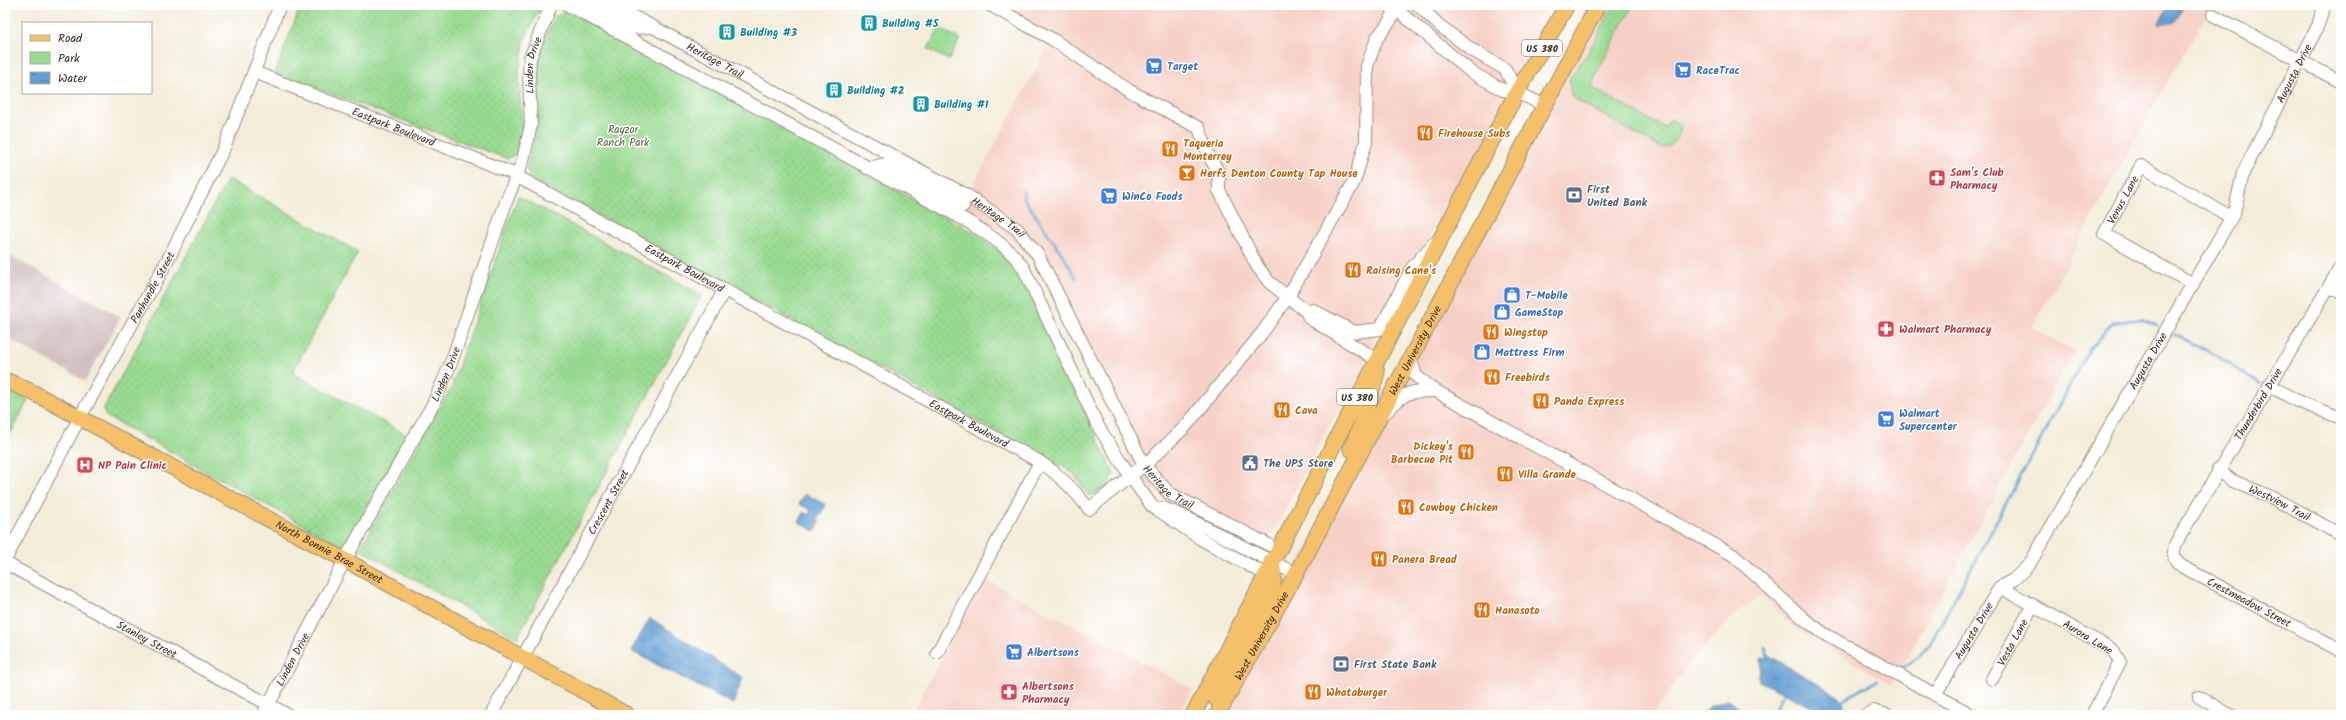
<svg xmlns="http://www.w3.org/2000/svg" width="2346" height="720" font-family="Kalam,sans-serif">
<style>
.built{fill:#f7d1c7}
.industrial{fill:#d2bfc0}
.green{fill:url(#green-dots);stroke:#6a8258}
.pitch{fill:#99db92;stroke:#6a8258}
.water{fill:url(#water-ripples);stroke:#506478}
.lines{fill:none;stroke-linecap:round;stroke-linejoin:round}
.stream{stroke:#649ed3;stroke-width:2.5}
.minor-casing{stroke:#978c7c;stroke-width:14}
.major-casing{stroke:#978c7c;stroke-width:17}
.minor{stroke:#fff;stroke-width:12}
.major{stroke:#f4c16a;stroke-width:15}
.labels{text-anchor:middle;stroke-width:3;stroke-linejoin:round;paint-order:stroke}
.shield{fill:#fff;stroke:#766a62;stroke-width:1}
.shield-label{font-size:10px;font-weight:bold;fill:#3b2a1e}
.culture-label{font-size:11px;font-weight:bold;fill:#0d838f;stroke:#fff;text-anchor:start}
.street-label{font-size:11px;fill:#3b2a1e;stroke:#fff}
.shop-label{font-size:11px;font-weight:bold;fill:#366cbe;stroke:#fff;text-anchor:start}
.park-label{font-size:11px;fill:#575f41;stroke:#fff}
.food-label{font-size:11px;font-weight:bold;fill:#c56008;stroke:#fff;text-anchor:start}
.health-label{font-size:11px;font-weight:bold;fill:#be3a42;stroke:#fff;text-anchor:start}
.service-label{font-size:11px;font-weight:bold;fill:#4e5e75;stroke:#fff;text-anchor:start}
</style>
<defs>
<pattern id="green-dots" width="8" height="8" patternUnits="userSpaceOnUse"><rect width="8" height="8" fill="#99db92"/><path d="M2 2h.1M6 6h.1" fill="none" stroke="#85bc7d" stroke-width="1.8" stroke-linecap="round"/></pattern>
<pattern id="water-ripples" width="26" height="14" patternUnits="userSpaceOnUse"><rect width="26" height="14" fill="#649ed3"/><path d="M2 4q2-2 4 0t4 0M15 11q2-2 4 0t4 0" fill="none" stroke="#5481ab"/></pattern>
</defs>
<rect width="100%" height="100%" fill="#fff"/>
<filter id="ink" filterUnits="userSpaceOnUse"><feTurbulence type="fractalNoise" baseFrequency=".025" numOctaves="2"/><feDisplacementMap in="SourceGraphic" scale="8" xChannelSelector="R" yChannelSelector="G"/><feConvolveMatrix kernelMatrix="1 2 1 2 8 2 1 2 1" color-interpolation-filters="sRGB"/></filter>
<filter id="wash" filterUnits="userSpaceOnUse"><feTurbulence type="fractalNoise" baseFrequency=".012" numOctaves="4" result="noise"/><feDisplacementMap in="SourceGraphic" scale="16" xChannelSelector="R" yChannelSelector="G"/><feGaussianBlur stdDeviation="0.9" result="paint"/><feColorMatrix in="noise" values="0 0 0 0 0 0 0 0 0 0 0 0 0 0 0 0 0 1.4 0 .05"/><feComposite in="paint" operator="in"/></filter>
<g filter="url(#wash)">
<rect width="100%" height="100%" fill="#f3edd9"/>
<g class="built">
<path d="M989,5H1560L1463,182L1447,204L1382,323L1361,373L1329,425L1263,553L1168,504L1149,487L1131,463L1044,283L1029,258L1009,237L962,206L1052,39Z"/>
<path d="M1598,5H2209L2204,19L2140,130L2032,328L2074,350L1892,685L1791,626L1762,594L1734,615L1685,667L1653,715H1217Z"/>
<path d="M985,579L1193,689L1179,715H910Z"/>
</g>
<path class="industrial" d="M5,253L121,317L85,381L5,337Z"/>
<g class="green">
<path d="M301,5H542L525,38L519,72L522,132L516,153L508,159L275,73Z"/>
<path d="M1614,5H1633L1595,76L1592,88L1665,128L1670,119L1681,125C1681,137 1673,148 1661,148L1576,100L1571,96L1569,79L1588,53Z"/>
<path d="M566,11L977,234L1003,254L1020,276L1114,474L1107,487L1089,496L1073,473L531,179L526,169L536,130L535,68L536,56L556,16Z"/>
<path d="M228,179L358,252L292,373L407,435L345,548L106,416L103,410Z"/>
<path d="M518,196L702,295L517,638L360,549L451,388Z"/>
<path d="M5,386L28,400L5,444Z"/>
</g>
<path class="pitch" d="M939,28L960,39L949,60L928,49Z"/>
<g class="water">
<path d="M2167,5H2184L2175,23H2159Z"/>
<path d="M805,494L826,505L817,520L820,521L815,531L799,522L804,512L808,515L811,510L799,504Z"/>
<path d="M650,618L743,678L733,704L631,651Z"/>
<path d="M1770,656L1840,697L1844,703L1842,713L1826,714L1759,681C1758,673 1762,667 1761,659Z"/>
<path d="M1727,700L1750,715H1702L1710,706Z"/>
</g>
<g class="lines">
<g class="stream">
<path d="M1024,191L1023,197L1066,260L1076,278"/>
<path d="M2174,335L2206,349L2259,384"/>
<path d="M1765,647L1769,659"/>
<path d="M1900,668L1917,658L1930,644L2090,348L2112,323L2141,319L2156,325"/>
<path d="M1840,701L1878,680"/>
<path d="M1772,715L1784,692"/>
</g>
</g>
</g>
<g filter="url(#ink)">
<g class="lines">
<g class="minor-casing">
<g id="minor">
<path d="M568,5L967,221C989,235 1008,246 1023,267L1098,426L1130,476L1152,506L1201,539L1265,574"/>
<path d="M591,5L633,28L650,27"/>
<path id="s1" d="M612,5L968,196L1017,229L1038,255L1144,465L1169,493L1269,545"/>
<path d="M990,5L1052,39L1130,91L1199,128L1209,156L1219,173V190L1257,266L1269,282L1307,312L1309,318L1377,360"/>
<path d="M1418,5L1440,26L1472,50L1505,69L1517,92"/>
<path d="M1396,9L1471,72L1503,90L1517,92L1543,105"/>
<path d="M2213,15L2341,82"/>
<path id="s2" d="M254,72L509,172L1040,462C1060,475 1074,489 1089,509L1148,462L1185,427L1262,333L1289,295L1354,182L1366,142L1367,66L1377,38L1390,21L1397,5"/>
<path d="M867,168L885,164L963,206"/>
<path id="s3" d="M2341,266L2176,543C2172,554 2173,560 2183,567L2341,651"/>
<path id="s4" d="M2193,284L2104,234L2141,166L2231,217"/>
<path d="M2329,286L2341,293"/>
<path d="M1307,312L1313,310L1354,332L1380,329L1412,268L1434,243"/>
<path d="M1410,358L1416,376L1436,391L1733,555L1804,619L1826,635L1972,715"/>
<path d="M2269,385L2297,401L2341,418"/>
<path d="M1386,412C1405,392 1407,391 1436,391"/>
<path id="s5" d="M2218,470L2233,481L2271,497L2341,535"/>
<path d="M1163,508L1181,515L1296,574"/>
<path id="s6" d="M5,560L80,417L165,265L224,148L280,5"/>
<path id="s7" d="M5,563L288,715"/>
<path d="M2000,587L2113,650L2120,662L2092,715"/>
<path d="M937,653L1040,462"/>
<path id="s8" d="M1992,679L2033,605"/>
<path id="s9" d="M1935,695L2000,587L2013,580L2029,565L2234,213L2243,173L2316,30L2325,5"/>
<path d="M2199,697L2230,715"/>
<path id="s10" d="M263,715L345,560L433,404L451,363L506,202L523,160L531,125L529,75L530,58L551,5"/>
<path id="s11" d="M491,715L725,289"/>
<path d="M1866,715L1873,711L1887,715"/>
</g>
</g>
<g class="major-casing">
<g id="major">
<path id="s12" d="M5,380L30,391L345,560L627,715"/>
<path d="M1351,449L1365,416L1377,372"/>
<path d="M1216,699L1273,585L1274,574L1271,561"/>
<path d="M1193,715L1517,92L1567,5"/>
<path id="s13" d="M1217,715L1296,574L1598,5"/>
</g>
</g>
<use href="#minor" class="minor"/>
<use href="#major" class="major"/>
</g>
</g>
<defs>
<g id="building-square" transform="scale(0.9)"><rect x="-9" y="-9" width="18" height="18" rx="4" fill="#0f9aa8" stroke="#fff"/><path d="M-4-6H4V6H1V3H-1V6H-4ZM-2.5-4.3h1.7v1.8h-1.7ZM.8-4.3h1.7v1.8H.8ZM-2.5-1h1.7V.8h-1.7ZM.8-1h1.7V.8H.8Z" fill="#fff"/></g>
<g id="supermarket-square" transform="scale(0.9)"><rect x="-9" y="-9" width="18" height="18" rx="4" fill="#3f7fe0" stroke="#fff"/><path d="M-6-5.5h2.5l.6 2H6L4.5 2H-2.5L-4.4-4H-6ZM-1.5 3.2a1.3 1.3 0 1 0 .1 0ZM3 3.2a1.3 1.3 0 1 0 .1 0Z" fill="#fff"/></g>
<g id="restaurant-square" transform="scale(0.9)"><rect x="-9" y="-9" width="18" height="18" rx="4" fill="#e8710a" stroke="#fff"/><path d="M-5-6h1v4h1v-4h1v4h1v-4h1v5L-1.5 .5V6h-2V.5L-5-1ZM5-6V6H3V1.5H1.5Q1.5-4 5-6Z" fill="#fff"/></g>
<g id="bar-square" transform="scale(0.9)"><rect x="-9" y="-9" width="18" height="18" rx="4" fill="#e8710a" stroke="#fff"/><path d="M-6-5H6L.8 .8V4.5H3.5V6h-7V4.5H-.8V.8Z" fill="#fff"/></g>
<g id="pharmacy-square" transform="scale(0.9)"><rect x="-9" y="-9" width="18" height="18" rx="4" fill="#e0444e" stroke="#fff"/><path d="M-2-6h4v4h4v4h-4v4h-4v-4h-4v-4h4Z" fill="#fff"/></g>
<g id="bank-square" transform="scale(0.9)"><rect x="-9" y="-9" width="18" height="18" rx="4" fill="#5c6f8a" stroke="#fff"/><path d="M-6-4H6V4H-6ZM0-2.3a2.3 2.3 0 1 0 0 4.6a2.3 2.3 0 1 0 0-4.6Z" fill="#fff"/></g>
<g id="shop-square" transform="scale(0.9)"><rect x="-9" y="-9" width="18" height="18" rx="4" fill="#3f7fe0" stroke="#fff"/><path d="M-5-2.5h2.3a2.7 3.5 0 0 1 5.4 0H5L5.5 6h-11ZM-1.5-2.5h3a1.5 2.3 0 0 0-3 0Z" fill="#fff"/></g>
<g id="civic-square" transform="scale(0.9)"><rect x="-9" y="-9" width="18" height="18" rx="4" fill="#5c6f8a" stroke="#fff"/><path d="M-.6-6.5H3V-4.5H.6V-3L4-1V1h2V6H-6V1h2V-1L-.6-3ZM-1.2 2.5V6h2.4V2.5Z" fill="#fff"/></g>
<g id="hospital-square" transform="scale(0.9)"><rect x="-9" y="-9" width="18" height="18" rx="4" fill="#e0444e" stroke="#fff"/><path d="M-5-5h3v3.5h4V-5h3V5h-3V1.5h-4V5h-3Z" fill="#fff"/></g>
</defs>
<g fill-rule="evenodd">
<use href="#building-square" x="869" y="23"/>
<use href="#building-square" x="727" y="32"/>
<use href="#supermarket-square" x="1154" y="66"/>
<use href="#supermarket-square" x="1683" y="70"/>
<use href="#building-square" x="834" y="90"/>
<use href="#building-square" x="921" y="104"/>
<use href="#restaurant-square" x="1425" y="133"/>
<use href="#restaurant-square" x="1170" y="149"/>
<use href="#bar-square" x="1187" y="173"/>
<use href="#pharmacy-square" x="1937" y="178"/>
<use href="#bank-square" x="1574" y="195"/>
<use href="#supermarket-square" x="1109" y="196"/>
<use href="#restaurant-square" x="1353" y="270"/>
<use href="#shop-square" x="1512" y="295"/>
<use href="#shop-square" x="1502" y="312"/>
<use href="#pharmacy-square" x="1886" y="329"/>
<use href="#restaurant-square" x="1491" y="332"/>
<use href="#shop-square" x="1482" y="352"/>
<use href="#restaurant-square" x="1492" y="377"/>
<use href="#restaurant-square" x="1541" y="401"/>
<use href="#restaurant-square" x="1282" y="410"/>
<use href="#supermarket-square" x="1886" y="419"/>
<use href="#restaurant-square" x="1466" y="452"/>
<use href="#civic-square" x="1250" y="463"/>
<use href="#hospital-square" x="85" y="465"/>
<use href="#restaurant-square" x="1505" y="474"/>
<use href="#restaurant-square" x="1406" y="507"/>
<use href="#restaurant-square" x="1379" y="559"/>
<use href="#restaurant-square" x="1482" y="610"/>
<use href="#supermarket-square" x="1014" y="652"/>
<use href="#bank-square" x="1341" y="664"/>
<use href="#pharmacy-square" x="1009" y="692"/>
<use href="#restaurant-square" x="1313" y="692"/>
</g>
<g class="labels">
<g class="shield">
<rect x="1522" y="40" width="40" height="16" rx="3"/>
<rect x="1337" y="389" width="40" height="16" rx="3"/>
</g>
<g class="shield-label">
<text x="1542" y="52">US 380</text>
<text x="1357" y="401">US 380</text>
</g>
<g class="culture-label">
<text x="882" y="27">Building #5</text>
<text x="740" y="36">Building #3</text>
<text x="847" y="94">Building #2</text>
<text x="934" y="108">Building #1</text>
</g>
<g class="street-label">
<text dy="4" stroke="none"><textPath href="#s1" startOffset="117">Heritage Trail</textPath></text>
<text dy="4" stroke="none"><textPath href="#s10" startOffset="711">Linden Drive</textPath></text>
<text dy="4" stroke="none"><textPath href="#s9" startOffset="723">Augusta Drive</textPath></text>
<text dy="4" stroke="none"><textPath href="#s2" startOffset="150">Eastpark Boulevard</textPath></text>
<text dy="4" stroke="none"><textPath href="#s4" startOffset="141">Venus Lane</textPath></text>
<text dy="4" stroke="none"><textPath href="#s1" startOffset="441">Heritage Trail</textPath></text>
<text dy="4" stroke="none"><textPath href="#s2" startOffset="474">Eastpark Boulevard</textPath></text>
<text dy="4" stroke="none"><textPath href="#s6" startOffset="310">Panhandle Street</textPath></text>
<text dy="4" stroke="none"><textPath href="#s13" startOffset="415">West University Drive</textPath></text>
<text dy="4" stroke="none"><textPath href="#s9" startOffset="399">Augusta Drive</textPath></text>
<text dy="4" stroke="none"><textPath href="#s10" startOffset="387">Linden Drive</textPath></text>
<text transform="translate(2258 404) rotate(-59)" y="4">Thunderbird Drive</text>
<text dy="4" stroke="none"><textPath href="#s2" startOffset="798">Eastpark Boulevard</textPath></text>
<text dy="4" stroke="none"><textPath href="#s1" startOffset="765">Heritage Trail</textPath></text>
<text dy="4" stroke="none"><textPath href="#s11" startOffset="243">Crescent Street</textPath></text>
<text dy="4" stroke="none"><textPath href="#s5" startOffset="70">Westview Trail</textPath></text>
<text dy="4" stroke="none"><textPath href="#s12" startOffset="367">North Bonnie Brae Street</textPath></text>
<text dy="4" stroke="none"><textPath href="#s3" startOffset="425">Crestmeadow Street</textPath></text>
<text dy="4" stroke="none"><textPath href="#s9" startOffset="75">Augusta Drive</textPath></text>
<text dy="4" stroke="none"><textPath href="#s13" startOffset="91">West University Drive</textPath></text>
<text transform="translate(2088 637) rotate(31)" y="4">Aurora Lane</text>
<text dy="4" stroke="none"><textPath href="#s7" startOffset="161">Stanley Street</textPath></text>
<text dy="4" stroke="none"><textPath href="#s8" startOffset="42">Vesta Lane</textPath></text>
<text dy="4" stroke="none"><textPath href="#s10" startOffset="63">Linden Drive</textPath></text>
</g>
<g class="shop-label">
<text x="1167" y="70">Target</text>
<text x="1696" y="74">RaceTrac</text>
<text x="1122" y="200">WinCo Foods</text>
<text x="1525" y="299">T-Mobile</text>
<text x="1515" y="316">GameStop</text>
<text x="1495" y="356">Mattress Firm</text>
<text x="1899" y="417">Walmart<tspan x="1899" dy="13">Supercenter</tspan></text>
<text x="1027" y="656">Albertsons</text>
</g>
<g class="park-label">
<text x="623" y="133">Rayzor<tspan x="623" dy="13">Ranch Park</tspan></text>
</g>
<g class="food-label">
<text x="1438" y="137">Firehouse Subs</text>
<text x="1183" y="147">Taqueria<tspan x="1183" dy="13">Monterrey</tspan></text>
<text x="1200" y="177">Herfs Denton County Tap House</text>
<text x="1366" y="274">Raising Cane's</text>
<text x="1504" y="336">Wingstop</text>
<text x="1505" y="381">Freebirds</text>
<text x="1554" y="405">Panda Express</text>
<text x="1295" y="414">Cava</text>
<text x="1453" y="450" text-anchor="end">Dickey's<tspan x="1453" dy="13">Barbecue Pit</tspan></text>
<text x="1518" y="478">Villa Grande</text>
<text x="1419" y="511">Cowboy Chicken</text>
<text x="1392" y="563">Panera Bread</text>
<text x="1495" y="614">Hanasoto</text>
<text x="1326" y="696">Whataburger</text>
</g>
<g class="health-label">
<text x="1950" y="176">Sam's Club<tspan x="1950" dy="13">Pharmacy</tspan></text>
<text x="1899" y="333">Walmart Pharmacy</text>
<text x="98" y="469">NP Pain Clinic</text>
<text x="1022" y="690">Albertsons<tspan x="1022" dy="13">Pharmacy</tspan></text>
</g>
<g class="service-label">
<text x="1587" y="193">First<tspan x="1587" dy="13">United Bank</tspan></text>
<text x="1263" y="467">The UPS Store</text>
<text x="1354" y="668">First State Bank</text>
</g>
</g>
<rect width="2346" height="720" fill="none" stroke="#fff" stroke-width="20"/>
<rect x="22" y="22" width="130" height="72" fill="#ffffff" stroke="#b1aaa5"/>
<rect x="30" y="35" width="20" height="6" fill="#f4c16a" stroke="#b1aaa5"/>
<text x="58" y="42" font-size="12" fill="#3b2a1e">Road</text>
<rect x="30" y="52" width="20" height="12" fill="#99db92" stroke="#b1aaa5"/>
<text x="58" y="62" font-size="12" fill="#3b2a1e">Park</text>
<rect x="30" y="72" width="20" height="12" fill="url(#water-ripples)" stroke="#b1aaa5"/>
<text x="58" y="82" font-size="12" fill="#3b2a1e">Water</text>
</svg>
